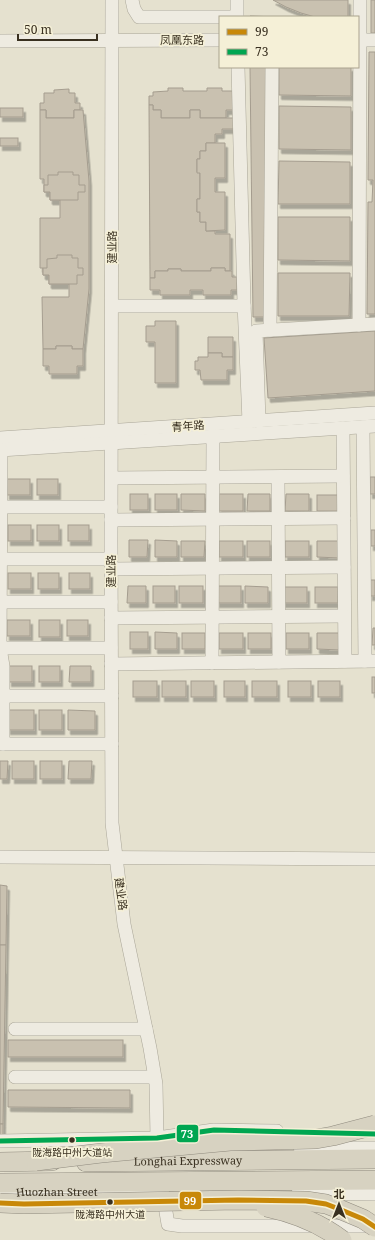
<svg xmlns="http://www.w3.org/2000/svg" width="375" height="1240" font-family="'Noto Serif','Noto Sans SC',serif">
<style>
.building{fill:#c9c1b0;stroke:#a59d8f;filter:url(#shadow)}
.lines{fill:none;stroke-linecap:round;stroke-linejoin:round}
.minor-casing{stroke:#aaa698;stroke-width:14}
.highway-casing{stroke:#908b7f;stroke-width:20}
.minor{stroke:#eeebe1;stroke-width:13}
.highway{stroke:#d7d2c1;stroke-width:19}
.highway-bridge-casing{stroke:#908b7f;stroke-width:20;stroke-linecap:butt}
.highway-bridge{stroke:#d7d2c1;stroke-width:19}
.bus-1-casing{stroke:#f5f0d7;stroke-width:8}
.bus-2-casing{stroke:#f5f0d7;stroke-width:8}
.bus-1{stroke:#c88808;stroke-width:5}
.bus-2{stroke:#00a651;stroke-width:5}
.bus-dot{fill:#393020;stroke:#f5f0d7;stroke-width:1.5}
.labels{text-anchor:middle;stroke-width:3.5;stroke-linejoin:round;paint-order:stroke}
.bus-label{font-size:10px;fill:#393020;stroke:#f5f0d7}
.street-label{font-size:11px;fill:#393020;stroke:#f5f0d7}
.line-badge{stroke:#f5f0d7;stroke-width:1.5}
.badge-label{font-size:11px;text-anchor:middle;font-weight:bold;fill:#fff}
</style>
<defs>
<filter id="shadow"><feDropShadow dx="2.5" dy="4.5" stdDeviation="0" flood-color="#0004"/></filter>
</defs>
<rect width="100%" height="100%" fill="#e5e1cf"/>
<g class="building">
<path d="M273,0H348V17H315L301,13L286,7Z"/>
<rect x="371" y="0" width="4" height="33"/>
<path d="M250,16L278,17H250Z"/>
<path d="M369,52H375V314H367L368,202H372L373,180H368Z"/>
<path d="M250,67H267L265,317H253Z"/>
<path d="M279,67H351V96L279,95Z"/>
<path d="M168,88H183V91H207V88H222V91H233V110H226V118H200V110H190V118H161V110H153V105H149V96H153V92L168,91Z"/>
<path d="M69,89V93H75V103H80V110H74V118H46V110H40V103H44V93H54V90Z"/>
<path d="M149,105H153V110H161V118H190V110H200V118H235V129H222V134H215V143H206V151H200V159H197V172L200,173V199H197V212H200V222H206V231H215V234H230V271H225V268H211V271H181V269H168V271H155V278H150Z"/>
<path d="M279,106L351,107V150L279,149Z"/>
<rect x="0" y="108" width="23" height="9"/>
<path d="M40,110H46V118H74V110H83L89,181V289L83,349H72V346H56V349H43L42,297H69V284H49V275H43V268H40V218H60V200H50V192H44V179H40Z"/>
<rect x="0" y="138" width="18" height="8"/>
<path d="M206,143H225V178H215V192H225V230L206,231V222H200V212H197V199H200V173H197V159H200V151H206Z"/>
<path d="M279,161L350,162V204H278Z"/>
<path d="M58,172H73V175H79V185H85V192H78V200H50V192H44V185H48V175H58Z"/>
<path d="M278,217H350V261L278,260Z"/>
<path d="M57,255H72V258H78V268H83V275H77V284H49V275H43V268H47V259L57,258Z"/>
<path d="M211,268H225V271H232V277H237V290H231V295H203V290H190V295H160V290H150V278H155V271H168V269H181V271H211Z"/>
<path d="M278,273H350L349,316H278Z"/>
<path d="M155,321H176V383H155V342H146V326H155Z"/>
<path d="M375,331V391L268,398L264,338Z"/>
<path d="M208,337H233V357H222V353H208Z"/>
<path d="M56,346H72V349H83V366H77V374H49V366H43V349H56Z"/>
<path d="M208,353H222V357H233V370H227V380H201L200,370H195V361H198V357H208Z"/>
<rect x="370" y="477" width="5" height="17"/>
<rect x="7" y="479" width="23" height="16"/>
<rect x="37" y="479" width="21" height="16"/>
<rect x="130" y="494" width="18" height="16"/>
<rect x="155" y="494" width="22" height="16"/>
<path d="M181,494H205V511L181,510Z"/>
<rect x="219" y="494" width="24" height="17"/>
<path d="M248,494H270V511H247Z"/>
<path d="M286,494H309V511H285Z"/>
<rect x="317" y="495" width="23" height="16"/>
<rect x="8" y="525" width="23" height="16"/>
<rect x="37" y="525" width="22" height="16"/>
<rect x="68" y="525" width="21" height="16"/>
<rect x="371" y="530" width="4" height="16"/>
<path d="M129,540H148L147,557H129Z"/>
<path d="M155,540L177,541V557H155Z"/>
<path d="M181,541H205L204,557H181Z"/>
<rect x="219" y="541" width="24" height="16"/>
<rect x="247" y="541" width="23" height="16"/>
<rect x="285" y="541" width="24" height="16"/>
<path d="M317,541H339V558L317,557Z"/>
<rect x="8" y="573" width="23" height="16"/>
<rect x="38" y="573" width="21" height="16"/>
<rect x="69" y="573" width="21" height="16"/>
<rect x="370" y="580" width="5" height="16"/>
<path d="M128,586H146V603H127Z"/>
<rect x="153" y="586" width="22" height="17"/>
<rect x="179" y="586" width="24" height="17"/>
<rect x="217" y="586" width="24" height="17"/>
<path d="M245,586L268,587V603H245Z"/>
<rect x="283" y="587" width="24" height="16"/>
<rect x="315" y="587" width="23" height="16"/>
<rect x="7" y="620" width="23" height="16"/>
<rect x="39" y="620" width="21" height="17"/>
<rect x="67" y="620" width="21" height="16"/>
<path d="M373,628H375V645H372Z"/>
<rect x="130" y="632" width="18" height="17"/>
<path d="M155,632L177,633V649H155Z"/>
<rect x="182" y="633" width="23" height="16"/>
<rect x="219" y="633" width="24" height="16"/>
<rect x="248" y="633" width="23" height="16"/>
<rect x="286" y="633" width="23" height="16"/>
<path d="M317,633H340V650L317,649Z"/>
<rect x="9" y="666" width="23" height="16"/>
<rect x="39" y="666" width="21" height="16"/>
<path d="M70,666H91V682H69Z"/>
<rect x="372" y="677" width="3" height="16"/>
<rect x="133" y="681" width="24" height="16"/>
<rect x="162" y="681" width="24" height="16"/>
<rect x="191" y="681" width="23" height="16"/>
<rect x="224" y="681" width="21" height="16"/>
<rect x="252" y="681" width="25" height="16"/>
<rect x="288" y="681" width="23" height="16"/>
<rect x="318" y="681" width="22" height="16"/>
<rect x="8" y="710" width="26" height="20"/>
<rect x="39" y="710" width="23" height="20"/>
<path d="M68,710L95,711V730H68Z"/>
<path d="M0,761H8L7,779H0Z"/>
<rect x="12" y="761" width="22" height="18"/>
<rect x="40" y="761" width="22" height="18"/>
<path d="M69,761H92L91,779H68Z"/>
<path d="M0,885L7,886L6,945H0Z"/>
<path d="M0,945H6L3,1124H0Z"/>
<rect x="8" y="1040" width="115" height="17"/>
<path d="M8,1090H130V1108L8,1107Z"/>
<rect x="0" y="1124" width="3" height="11"/>
</g>
<g class="lines">
<g class="minor-casing">
<g id="minor">
<path d="M112,0L111,544L112,823L124,924L150,1048L156,1084L157,1138"/>
<path d="M132,0L134,9L139,17H237"/>
<path d="M237,0V17"/>
<path d="M358,40H375"/>
<path d="M0,41L220,40"/>
<path d="M238,67L244,303L249,422"/>
<path d="M112,306H244"/>
<path d="M359,325L360,0"/>
<path d="M270,330L272,67"/>
<path d="M259,421L256,331L375,324"/>
<path d="M363,427L365,661"/>
<path d="M343,428L345,661"/>
<path d="M0,438L375,413"/>
<path d="M0,450L375,426"/>
<path d="M1,450L0,648L3,666V744"/>
<path d="M278,477L279,662"/>
<path d="M112,478L343,476"/>
<path d="M0,507H111"/>
<path d="M111,520L344,518"/>
<path d="M0,559H111"/>
<path d="M111,569L344,567"/>
<path d="M0,602H111"/>
<path d="M111,618L344,616"/>
<path d="M0,648H111"/>
<path d="M212,663L213,437"/>
<path d="M111,664L375,661"/>
<path d="M0,696H112"/>
<path d="M0,744H112"/>
<path d="M0,857L375,859"/>
<path d="M15,1029H146"/>
<path d="M15,1077H154"/>
<path d="M0,1141L157,1138L214,1130L277,1131"/>
<path d="M300,1148H375"/>
<path d="M298,1193L375,1194"/>
<path d="M163,1194L168,1224L182,1226H372"/>
<path id="s1" d="M0,1195L22,1192H156"/>
</g>
</g>
<g class="highway-casing">
<g id="highway">
<path d="M0,1162L52,1161"/>
<path id="s2" d="M86,1162L375,1159"/>
<path d="M0,1183L375,1180"/>
</g>
</g>
<use href="#minor" class="minor"/>
<use href="#highway" class="highway"/>
<g class="highway-bridge-casing">
<g id="highway-bridge">
<path d="M36,1161L101,1153L230,1141L316,1139L333,1136L375,1125"/>
<path d="M0,1203L24,1204L238,1200L306,1201L326,1204L339,1209L363,1219L375,1227"/>
<path d="M266,1207C294,1213 320,1223 342,1240"/>
</g>
</g>
<use href="#highway-bridge" class="highway-bridge"/>
<g class="bus-1-casing">
<path id="bus-1" d="M0,1203L24,1204L238,1200L306,1201L326,1204L339,1209L363,1219L375,1227"/>
</g>
<g class="bus-2-casing">
<path id="bus-2" d="M0,1141L157,1138L214,1130L375,1134"/>
</g>
<use href="#bus-1" class="bus-1"/>
<use href="#bus-2" class="bus-2"/>
</g>
<g class="bus-dot">
<circle cx="72" cy="1140" r="3.5"/>
<circle cx="110" cy="1202" r="3.5"/>
</g>
<g class="labels">
<g class="bus-label">
<text x="72" y="1156">陇海路中州大道站</text>
<text x="110" y="1218">陇海路中州大道</text>
</g>
<g class="street-label">
<text x="182" y="44">凤凰东路</text>
<text transform="translate(112 247) rotate(-90)" y="4">建业路</text>
<text transform="translate(188 426) rotate(-4)" y="4">青年路</text>
<text transform="translate(111 571) rotate(-90)" y="4">建业路</text>
<text transform="translate(121 894) rotate(82)" y="4">建业路</text>
<text dy="4" stroke="none"><textPath href="#s2" startOffset="102">Longhai Expressway</textPath></text>
<text dy="4" stroke="none"><textPath href="#s1" startOffset="57">Huozhan Street</textPath></text>
</g>
</g>
<g class="line-badge">
<rect x="176" y="1124" width="23" height="19" rx="4" fill="#00a651"/>
<rect x="179" y="1191" width="23" height="19" rx="4" fill="#c88808"/>
</g>
<g class="badge-label">
<text x="187" y="1138">73</text>
<text x="190" y="1205">99</text>
</g>
<rect x="219" y="16" width="140" height="52" fill="#f5f0d7" stroke="#aaa38e"/>
<rect x="227" y="29" width="20" height="6" fill="#c88808" stroke="#aaa38e"/>
<text x="255" y="36" font-size="12" fill="#393020">99</text>
<rect x="227" y="49" width="20" height="6" fill="#00a651" stroke="#aaa38e"/>
<text x="255" y="56" font-size="12" fill="#393020">73</text>
<g transform="translate(339 1204)" stroke="#f5f0d7" stroke-width="3" paint-order="stroke">
<path d="M0-3L7 15L0 10L-7 15Z" fill="#393020"/>
<text y="-6" font-size="11" font-weight="bold" text-anchor="middle" fill="#393020">北</text>
</g>
<path d="M18 34v6h79v-6" fill="none" stroke="#393020" stroke-width="2"/>
<text x="24" y="34" font-size="12" fill="#393020" stroke="#f5f0d7" stroke-width="3" paint-order="stroke">50 m</text>
</svg>
